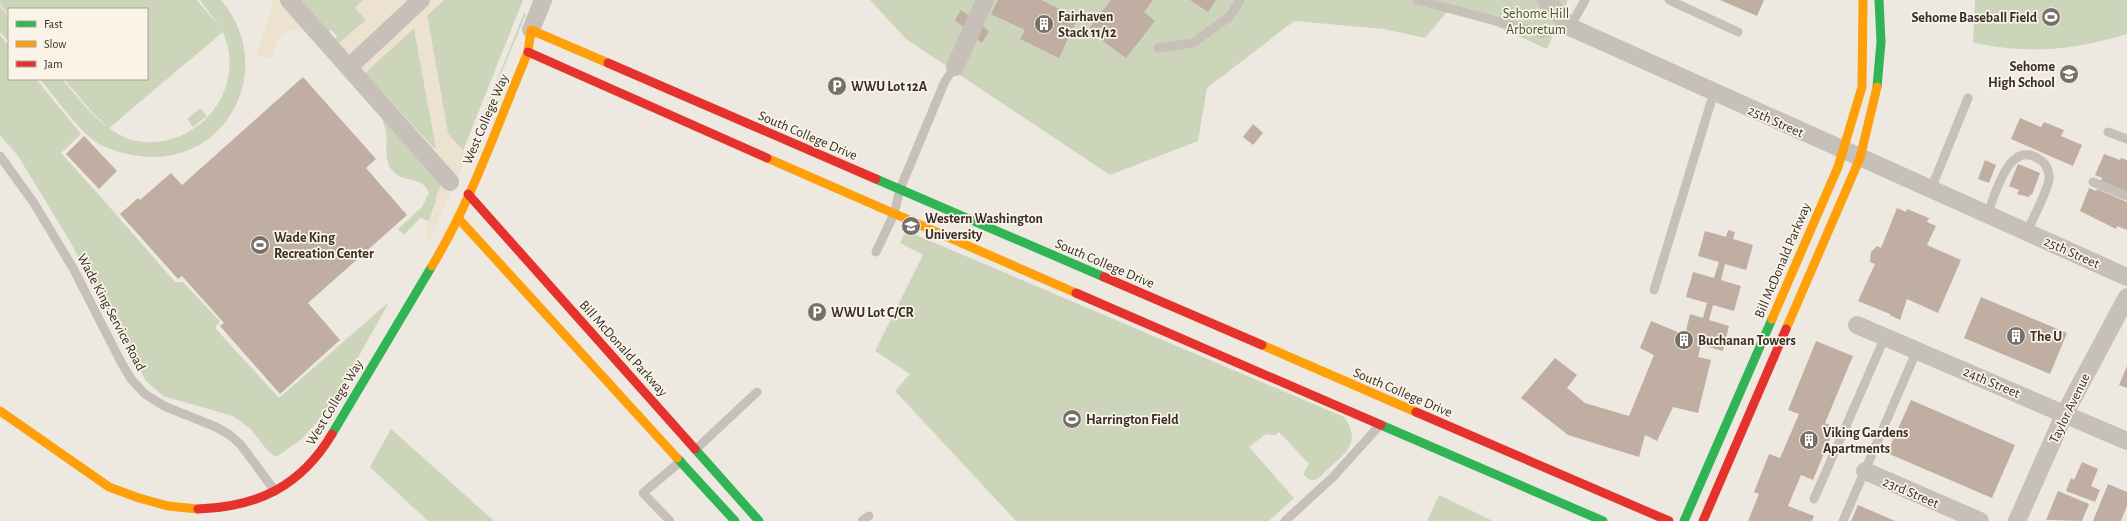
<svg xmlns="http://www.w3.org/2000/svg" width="2127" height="521" font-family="'Alegreya Sans',sans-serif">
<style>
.green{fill:#ccd4ba}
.plaza{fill:#ece2cf;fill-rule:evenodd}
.building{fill:#c1aea2}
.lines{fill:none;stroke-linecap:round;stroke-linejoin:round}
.lane{stroke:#c6c0b9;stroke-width:9}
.street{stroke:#c6c0b9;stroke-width:18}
.fast{stroke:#30b455;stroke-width:9}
.slow{stroke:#ff9f0a;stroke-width:9}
.jam{stroke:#e5322d;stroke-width:9}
.labels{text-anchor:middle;stroke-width:3.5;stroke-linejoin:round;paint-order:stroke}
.park-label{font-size:14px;fill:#42562a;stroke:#faf3e7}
.poi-label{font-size:14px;font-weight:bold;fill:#372e27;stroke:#faf3e7;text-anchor:start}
.street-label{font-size:14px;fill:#372e27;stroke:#faf3e7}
</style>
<rect width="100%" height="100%" fill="#ede9e1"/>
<g class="green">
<path d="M0,0H197L222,30L200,0H221C280,69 224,173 133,155C121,153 110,150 99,144C79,132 56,98 40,79H62C82,102 99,127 129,139C140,143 156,143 168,140C208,130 234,93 229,52C228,45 225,38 223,32L109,128L92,112L64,79H147V9H9V15L0,4Z"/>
<path d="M300,0H363L355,8L366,20L339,43L335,39L337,36L331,30L328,32Z"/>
<path d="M444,0H523L463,151L448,134L427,15Z"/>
<path d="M870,0H1568L1547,49L1452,6L1425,38L1384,29L1294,21L1207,88L1198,141L1110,175L906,39Z"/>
<path d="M1975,0H2127V34C2068,51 2033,54 1973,43Z"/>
<path d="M0,6L9,17V42L0,32Z"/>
<path d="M524,13L526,14L467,155Z"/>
<path d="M414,28L436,148L435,149L433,148L365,73Z"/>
<path d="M0,35L9,46V79H36L81,134L61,153C100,195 137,239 175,282H183L220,321L215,328L279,398L389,302L349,374L318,421L302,439L276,457L267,450L251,429L233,416L163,396L146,381L68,238L18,156L0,135Z"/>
<path d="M200,108L207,116L193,127L187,119Z"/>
<path d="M382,119L442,183L429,221L420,218L404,235L398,229L422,207L429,193C423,175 402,184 392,170C383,159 388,143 386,131C385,126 383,123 382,119Z"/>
<path d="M909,232L1344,417C1362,442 1346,453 1328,469C1324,472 1319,480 1313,480C1309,480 1306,477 1303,474L1309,464L1279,432L1275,435L1266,434L1249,447L1294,498L1269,521H1016L895,391L910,374L875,351L923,255L900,243L904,235Z"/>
<path d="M391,429L494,521H428L370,467Z"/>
<path d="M1439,495L1493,521H1427Z"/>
</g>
<path class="plaza" d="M272,0H300L339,43L366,20L355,8L363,0H444L427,16L448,134L467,155L429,242L426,228L434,211L437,194L442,183L305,32L291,30L281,35L276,44L273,59L257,56L260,41L270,17ZM414,28L436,147L435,149L365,73Z"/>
<g class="building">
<path d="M998,0H1041L1078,18L1059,58L1020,39L1025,30L991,14Z"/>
<path d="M1111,0H1153L1144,12L1155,21L1126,58L1088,30Z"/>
<path d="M1190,0H1216L1208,12Z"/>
<path d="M1720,0H1764L1757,16Z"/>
<path d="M961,10L989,31L982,43L955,20Z"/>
<path d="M303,77L376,159L366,168L407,215L308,303L340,340L280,394L220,326L224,323L182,276L178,279L120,214L138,198L140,200L171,173L182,185Z"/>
<path d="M2020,118L2041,127L2044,122L2064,130L2061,136L2082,145L2073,166L2011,139Z"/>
<path d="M1253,124L1263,133L1253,145L1243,137Z"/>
<path d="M84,136L117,171L99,189L66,154Z"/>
<path d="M2104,154L2120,160L2121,158L2127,160V192L2101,181L2102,178L2095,175Z"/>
<path d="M1985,160L1996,165L1989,183L1978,179Z"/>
<path d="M2018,164L2040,173L2032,195L2031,194L2029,197L2017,194L2019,190L2009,186Z"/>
<path d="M2089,188L2096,191L2097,189L2127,202V230L2117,226L2116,229L2080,211Z"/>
<path d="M1897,208L1906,212L1907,209L1929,218L1927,222L1936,226L1927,245L1961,260L1938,313L1907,299L1900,320L1890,315V314L1858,301L1875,264L1870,262L1871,252L1877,246L1881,248Z"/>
<path d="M1728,230L1735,232L1733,239L1753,245L1746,270L1725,264L1721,280L1741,286L1734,311L1713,305L1709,320L1729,326L1723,351L1701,345L1698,357L1711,360L1698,413L1673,407L1657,441L1645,435L1639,457L1568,435L1521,398L1555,358L1577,375L1567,388L1585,403L1629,416L1654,355L1640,348L1651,321L1685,335L1690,314L1703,318L1707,303L1686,297L1693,272L1714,278L1719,262L1698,256L1705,231L1726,237Z"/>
<path d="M1981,297L2067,333L2050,374L1964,338Z"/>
<path d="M1816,341L1853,356L1825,423L1835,427L1813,480L1801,475L1788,506L1814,516L1812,521H1748L1759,494L1754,492L1769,454L1780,458L1799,414L1788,410Z"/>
<path d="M2127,366V388L2119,385Z"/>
<path d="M1911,400L2015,445L1992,498L1887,453Z"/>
<path d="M2082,462L2098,469L2091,486L2100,490L2095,502L2066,491L2071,478L2074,480Z"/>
<path d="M2108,484L2127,492V506L2121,521H2093Z"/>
<path d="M2058,491L2089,504L2082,521L2046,520Z"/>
<path d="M1858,505L1895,521H1851Z"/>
</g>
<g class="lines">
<g class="lane">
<path d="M1417,0L1541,33L1570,27L1585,0"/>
<path d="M1669,0L1738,32"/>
<path d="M1158,48L1193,43L1230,16L1240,0"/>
<path d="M2108,132L2127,139"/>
<path d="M0,156L34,203L73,268L121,362L131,379L145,394L164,406L216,427L230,435L241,445L275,491"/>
<path d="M2093,182L2127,196"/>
<path d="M1931,189L1968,98"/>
<path d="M1987,215C1996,193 2009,136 2042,161C2047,165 2050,174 2049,180C2046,194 2033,218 2027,232"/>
<path d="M876,252L894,214L900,189L945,81L955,67"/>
<path d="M1654,290L1714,92"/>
<path d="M695,450L757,392"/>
<path d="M1814,499L1885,337"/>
<path d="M670,521L643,493L681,461"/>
<path d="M862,521L869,516"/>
<path d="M1285,521L1333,477L1380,425"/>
<path d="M1843,521L1917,350"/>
</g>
<g class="street">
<path d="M289,0L450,182"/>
<path d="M1546,0L1570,27L2127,277"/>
<path d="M531,30L543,0"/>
<path d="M349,67L421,0"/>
<path d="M955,67L985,0"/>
<path d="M1857,325L2127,441"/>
<path d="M1865,471L1980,521"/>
<path d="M2017,521L2065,413L2127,297"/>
</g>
<g class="fast">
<path d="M1877,87L1881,42L1879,0"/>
<path d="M876,179L1104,277"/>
<path d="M1381,425L1603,521"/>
<path d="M332,434L432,266"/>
<path d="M695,449L759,521"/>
<path d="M677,458L735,521"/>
<path d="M1684,521L1772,319"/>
</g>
<g class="slow">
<path d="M767,158L1076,293"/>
<path d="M458,218L677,458"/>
<path d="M432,266C472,200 498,123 528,52L531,30L608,63"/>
<path d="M1772,319L1838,167L1862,87L1863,0"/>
<path d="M1786,329L1860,158L1877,87"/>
<path d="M1262,345L1416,412"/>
<path d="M0,411L109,487L139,498L168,506L198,509"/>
</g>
<g class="jam">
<path d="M528,52L767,158"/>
<path d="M608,63L876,179"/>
<path d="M468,194L695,449"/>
<path d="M1104,277L1262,345"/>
<path d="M1076,293L1381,425"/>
<path d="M1416,412L1669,521"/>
<path d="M198,509C258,507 301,486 332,434"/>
<path d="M1703,521L1786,329"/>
</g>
</g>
<defs>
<g id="stadium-disc" transform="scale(1)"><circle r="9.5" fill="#776f68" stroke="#faf3e7"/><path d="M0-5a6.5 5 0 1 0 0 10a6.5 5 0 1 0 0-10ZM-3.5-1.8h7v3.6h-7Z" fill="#fff"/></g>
<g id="building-disc" transform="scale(1)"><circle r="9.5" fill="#776f68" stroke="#faf3e7"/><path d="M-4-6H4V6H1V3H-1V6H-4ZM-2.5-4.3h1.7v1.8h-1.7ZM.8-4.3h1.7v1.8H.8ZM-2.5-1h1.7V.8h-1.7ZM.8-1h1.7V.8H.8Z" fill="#fff"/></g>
<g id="school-disc" transform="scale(1)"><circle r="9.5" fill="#776f68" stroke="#faf3e7"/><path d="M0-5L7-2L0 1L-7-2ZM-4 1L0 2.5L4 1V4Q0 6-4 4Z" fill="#fff"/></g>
<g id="parking-disc" transform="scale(1)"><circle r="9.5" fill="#776f68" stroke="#faf3e7"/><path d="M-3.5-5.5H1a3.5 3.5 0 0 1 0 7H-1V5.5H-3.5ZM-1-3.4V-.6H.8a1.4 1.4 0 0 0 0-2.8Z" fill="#fff"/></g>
<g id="university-disc" transform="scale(1)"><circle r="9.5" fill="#776f68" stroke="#faf3e7"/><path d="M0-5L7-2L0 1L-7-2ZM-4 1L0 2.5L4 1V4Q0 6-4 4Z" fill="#fff"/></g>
</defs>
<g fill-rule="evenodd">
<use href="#stadium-disc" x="2051" y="17"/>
<use href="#building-disc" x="1044" y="24"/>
<use href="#school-disc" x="2069" y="74"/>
<use href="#parking-disc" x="837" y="86"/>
<use href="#university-disc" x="911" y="226"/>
<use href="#stadium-disc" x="260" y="245"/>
<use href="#parking-disc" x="817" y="312"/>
<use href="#building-disc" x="2016" y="336"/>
<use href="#building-disc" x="1684" y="340"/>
<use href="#stadium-disc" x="1072" y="419"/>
<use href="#building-disc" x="1809" y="440"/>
</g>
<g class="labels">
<g class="park-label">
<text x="1536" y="18">Sehome Hill<tspan x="1536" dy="16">Arboretum</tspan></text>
</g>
<g class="poi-label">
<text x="1058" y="21">Fairhaven<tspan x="1058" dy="16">Stack 11/12</tspan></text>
<text x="2037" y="22" text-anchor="end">Sehome Baseball Field</text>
<text x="2055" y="71" text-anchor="end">Sehome<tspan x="2055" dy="16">High School</tspan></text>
<text x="851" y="91">WWU Lot 12A</text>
<text x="925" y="223">Western Washington<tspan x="925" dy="16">University</tspan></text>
<text x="274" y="242">Wade King<tspan x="274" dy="16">Recreation Center</tspan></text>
<text x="831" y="317">WWU Lot C/CR</text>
<text x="2030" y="341">The U</text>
<text x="1698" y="345">Buchanan Towers</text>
<text x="1086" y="424">Harrington Field</text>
<text x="1823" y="437">Viking Gardens<tspan x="1823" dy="16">Apartments</tspan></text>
</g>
<g class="street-label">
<text transform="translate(485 119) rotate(-67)" y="5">West College Way</text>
<text transform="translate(1776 121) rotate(24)" y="5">25th Street</text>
<text transform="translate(808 135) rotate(23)" y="5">South College Drive</text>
<text transform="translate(2072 252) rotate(24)" y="5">25th Street</text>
<text transform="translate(1782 260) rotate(-67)" y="5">Bill McDonald Parkway</text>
<text transform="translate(1105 263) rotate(23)" y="5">South College Drive</text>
<text transform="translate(112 312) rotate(62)" y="5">Wade King Service Road</text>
<text transform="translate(624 348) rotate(48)" y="5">Bill McDonald Parkway</text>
<text transform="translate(1992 382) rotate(23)" y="5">24th Street</text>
<text transform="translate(1403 392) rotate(23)" y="5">South College Drive</text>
<text transform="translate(334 402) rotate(-59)" y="5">West College Way</text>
<text transform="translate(2069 408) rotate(-64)" y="5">Taylor Avenue</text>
<text transform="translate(1911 492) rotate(23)" y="5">23rd Street</text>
</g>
</g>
<rect x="8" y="8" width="140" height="72" fill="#faf3e7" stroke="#aca49a"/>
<rect x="16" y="21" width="20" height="6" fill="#30b455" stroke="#aca49a"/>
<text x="44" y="28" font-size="12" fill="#372e27">Fast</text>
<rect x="16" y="41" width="20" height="6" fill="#ff9f0a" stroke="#aca49a"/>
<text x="44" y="48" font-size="12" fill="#372e27">Slow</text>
<rect x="16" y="61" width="20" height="6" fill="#e5322d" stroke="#aca49a"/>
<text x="44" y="68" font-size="12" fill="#372e27">Jam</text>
</svg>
